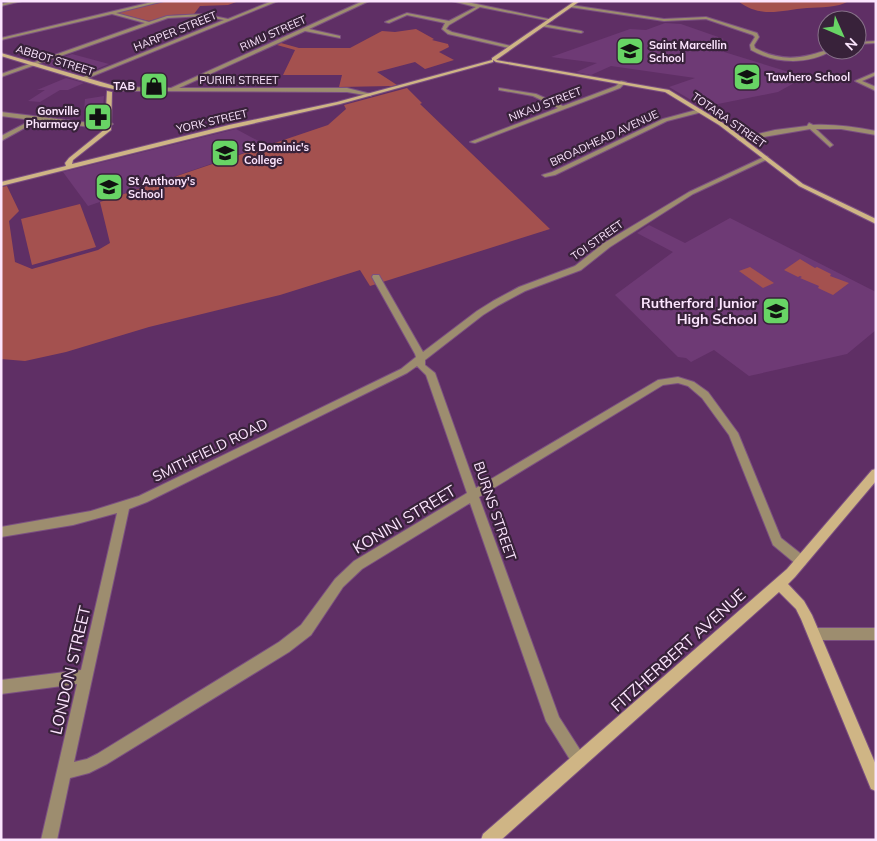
<svg xmlns="http://www.w3.org/2000/svg" width="877" height="841" font-family="Mulish,sans-serif">
<style>
.built{fill:#6e3a75}
.green{fill:#a4514f}
.lines{fill:none;stroke-linecap:round;stroke-linejoin:round}
.street-casing{stroke:#7b5081;stroke-width:2}
.secondary-casing{stroke:#7b5081;stroke-width:2}
.street{fill:#9d8d6f;fill-rule:evenodd}
.secondary{fill:#cfb585;fill-rule:evenodd}
.labels{text-anchor:middle;stroke-width:4.5;stroke-linejoin:round;paint-order:stroke}
.far-street-label{font-size:11px;fill:#fce5fe;stroke:#38223a}
.far-poi-label{font-size:11px;font-weight:bold;fill:#fce5fe;stroke:#38223a;text-anchor:start}
.poi-label{font-size:14px;font-weight:bold;fill:#fce5fe;stroke:#38223a;text-anchor:end}
.street-label{font-size:14px;fill:#fce5fe;stroke:#38223a}
.near-street-label{font-size:16px;fill:#fce5fe;stroke:#38223a}
</style>
<rect width="100%" height="100%" fill="#5f2f65"/>
<g class="built">
<path d="M665,23L681,24L724,39L708,47L805,77L778,92L703,107L669,87L695,78L611,66L591,75L576,72L597,63L551,57L630,29L646,30Z"/>
<path d="M72,54L109,64L82,75L45,64Z"/>
<path d="M66,78L84,83L68,90H60L40,102L28,101L45,90H37Z"/>
<path d="M104,96L102,121L93,122L95,110L84,111L85,99Z"/>
<path d="M236,129L266,145L88,206L63,172Z"/>
<path d="M730,218L876,292V330L847,354L749,376L714,350L691,362L686,358L678,357L615,295L673,252L637,233L649,225L685,243Z"/>
</g>
<g class="green">
<path d="M167,1H239L228,5L200,6L194,14L171,15L149,21L117,13Z"/>
<path d="M738,1H849C837,8 821,7 807,8C781,10 761,19 738,1Z"/>
<path d="M416,29L434,39L432,40L448,44L449,47L439,52L454,60L425,69L415,62L377,72L397,85L392,86L339,87L342,75H283L295,50L277,45L281,43L299,48H350L382,31L395,32Z"/>
<path d="M407,88L422,103L420,104L550,229L370,286L360,270L280,295L149,327L66,352L25,361L1,359V187L7,186L19,211L9,221L15,262L32,269L98,250L110,243L100,202L328,125L346,109L344,105Z"/>
<path d="M80,204L96,247L32,265L21,219Z"/>
<path d="M800,259L815,268L817,267L831,274L830,276L849,283L833,295L818,288L819,286L800,278L802,277L800,276L798,277L784,270Z"/>
<path d="M750,267L774,283L763,288L739,271Z"/>
</g>
<g class="lines">
<g class="street-casing">
<g id="street">
<path d="M13,1H22L1,6V4Z"/>
<path d="M156,1H164L116,13L149,22L167,16L204,14L228,19L272,1H278L83,80L78,79L224,20L204,16L168,18L1,77V74L145,23L112,14L1,40V38Z"/>
<path d="M363,1H369L309,29L340,36V38L305,31L179,88H347L371,94V96L347,92L124,91L121,89L124,87L171,88Z"/>
<path d="M452,1H462L553,20L551,21L480,7L449,25L446,29L452,32L511,46L509,48L448,34L442,29L445,23L407,15L389,23L385,22L407,13L449,21L476,7Z"/>
<path d="M571,5L664,19L706,17L757,33L759,37L754,45L755,48C773,58 790,60 810,55C818,53 825,50 833,50C808,65 776,64 751,50L750,45L755,37L753,35L706,19L664,21L570,7Z"/>
<path d="M543,24L581,31L583,32L581,33L541,26Z"/>
<path d="M876,41V43L857,44V42Z"/>
<path d="M876,72V75L862,81L876,87V91L855,81Z"/>
<path d="M621,81L626,82L620,88L475,143L470,142L558,108L533,96L499,90V88L536,94L563,106L616,86Z"/>
<path d="M700,109L702,110V112L667,121L555,175L545,177L542,175L552,172L663,119Z"/>
<path d="M1,112L90,123L110,122L113,124L110,126L90,127L39,120L1,141V136L32,120L1,116Z"/>
<path d="M809,123L813,125C834,124 855,127 876,131V135L841,129H816L832,144L833,145L830,147L810,129L740,141L737,139L775,130L807,126Z"/>
<path d="M766,156L768,157V159L693,194L610,247L581,270L525,291L499,305L483,315L425,360V365L435,373L476,488L658,380L678,377L694,382L708,392L738,433L781,538L805,557L807,561L805,565L801,567L797,565L773,545L729,435L702,398L688,386L678,383L663,385L479,497L559,717L584,756L586,761L584,766L579,768L574,766L546,721L470,503L362,569L343,587L311,635L289,652L107,764L89,773L70,778L57,840H41L77,684L1,694V680L81,670L117,513L73,525L1,537V527L91,511L139,496L401,369L416,357L415,354L372,277L373,275H379L380,277L423,352L477,311L493,301L519,287L575,266L604,243L689,192ZM417,366L426,375L467,493L354,561L335,579L301,625L279,642L97,754L87,759L74,762L129,509L147,502L407,373Z"/>
<path d="M815,628H876V640H815L810,639L808,634L810,629Z"/>
</g>
</g>
<g class="secondary-casing">
<g id="secondary">
<path d="M575,1H580L496,60L669,90L723,123L803,184L876,219V224L799,186L719,125L665,92L496,62L493,60V62L340,104L229,129L1,186V182L66,166L65,163L69,158L105,129L107,91L112,92L111,130L73,160L72,164L229,125L337,102L492,60V58Z"/>
<path d="M1,53L125,89L122,91L100,86L1,56Z"/>
<path d="M876,469V481L795,577L788,584L804,601L812,615L876,765V791L871,789L801,619L796,609L779,592L501,840H481L483,834L787,569L872,470Z"/>
</g>
</g>
<use href="#street" class="street"/>
<use href="#secondary" class="secondary"/>
</g>
<defs>
<g id="school-square" transform="scale(1.4375)"><rect x="-9" y="-9" width="18" height="18" rx="4" fill="#68d465" stroke="#38223a"/><path d="M0-5L7-2L0 1L-7-2ZM-4 1L0 2.5L4 1V4Q0 6-4 4Z" fill="#111"/></g>
<g id="shop-square" transform="scale(1.4375)"><rect x="-9" y="-9" width="18" height="18" rx="4" fill="#68d465" stroke="#38223a"/><path d="M-5-2.5h2.3a2.7 3.5 0 0 1 5.4 0H5L5.5 6h-11ZM-1.5-2.5h3a1.5 2.3 0 0 0-3 0Z" fill="#111"/></g>
<g id="pharmacy-square" transform="scale(1.4375)"><rect x="-9" y="-9" width="18" height="18" rx="4" fill="#68d465" stroke="#38223a"/><path d="M-2-6h4v4h4v4h-4v4h-4v-4h-4v-4h4Z" fill="#111"/></g>
</defs>
<g fill-rule="evenodd">
<use href="#school-square" x="630" y="51"/>
<use href="#school-square" x="747" y="77"/>
<use href="#shop-square" x="154" y="86"/>
<use href="#pharmacy-square" x="98" y="117"/>
<use href="#school-square" x="225" y="153"/>
<use href="#school-square" x="109" y="187"/>
<use href="#school-square" x="776" y="311"/>
</g>
<g class="labels">
<g class="far-street-label">
<text transform="translate(175 31) rotate(-22)" y="4">HARPER STREET</text>
<text transform="translate(273 33) rotate(-24)" y="4">RIMU STREET</text>
<text transform="translate(55 60) rotate(17)" y="4">ABBOT STREET</text>
<text x="239" y="84">PURIRI STREET</text>
<text transform="translate(545 104) rotate(-21)" y="4">NIKAU STREET</text>
<text transform="translate(729 120) rotate(35)" y="4">TOTARA STREET</text>
<text transform="translate(212 121) rotate(-13)" y="4">YORK STREET</text>
<text transform="translate(604 138) rotate(-25)" y="4">BROADHEAD AVENUE</text>
<text transform="translate(597 240) rotate(-35)" y="4">TOI STREET</text>
</g>
<g class="far-poi-label">
<text x="649" y="49">Saint Marcellin<tspan x="649" dy="13">School</tspan></text>
<text x="766" y="81">Tawhero School</text>
<text x="135" y="90" text-anchor="end">TAB</text>
<text x="79" y="115" text-anchor="end">Gonville<tspan x="79" dy="13">Pharmacy</tspan></text>
<text x="244" y="151">St Dominic's<tspan x="244" dy="13">College</tspan></text>
<text x="128" y="185">St Anthony's<tspan x="128" dy="13">School</tspan></text>
</g>
<g class="poi-label">
<text x="757" y="308">Rutherford Junior<tspan x="757" dy="16">High School</tspan></text>
</g>
<g class="street-label">
<text transform="translate(210 450) rotate(-26)" y="5">SMITHFIELD ROAD</text>
<text transform="translate(495 511) rotate(71)" y="5">BURNS STREET</text>
</g>
<g class="near-street-label">
<text transform="translate(404 519) rotate(-31)" y="6">KONINI STREET</text>
<text transform="translate(678 650) rotate(-42)" y="6">FITZHERBERT AVENUE</text>
<text transform="translate(70 670) rotate(-77)" y="6">LONDON STREET</text>
</g>
</g>
<rect width="877" height="841" fill="none" stroke="#fce5fe" stroke-width="5"/>
<g transform="translate(842 35) rotate(135)"><circle r="24" fill="#38223a" stroke="#867088"/>
<path d="M0-4L9 19L0 12L-9 19Z" fill="#68d465"/>
<text y="-8" font-size="14" font-weight="bold" text-anchor="middle" fill="#fce5fe">N</text>
</g>
</svg>
